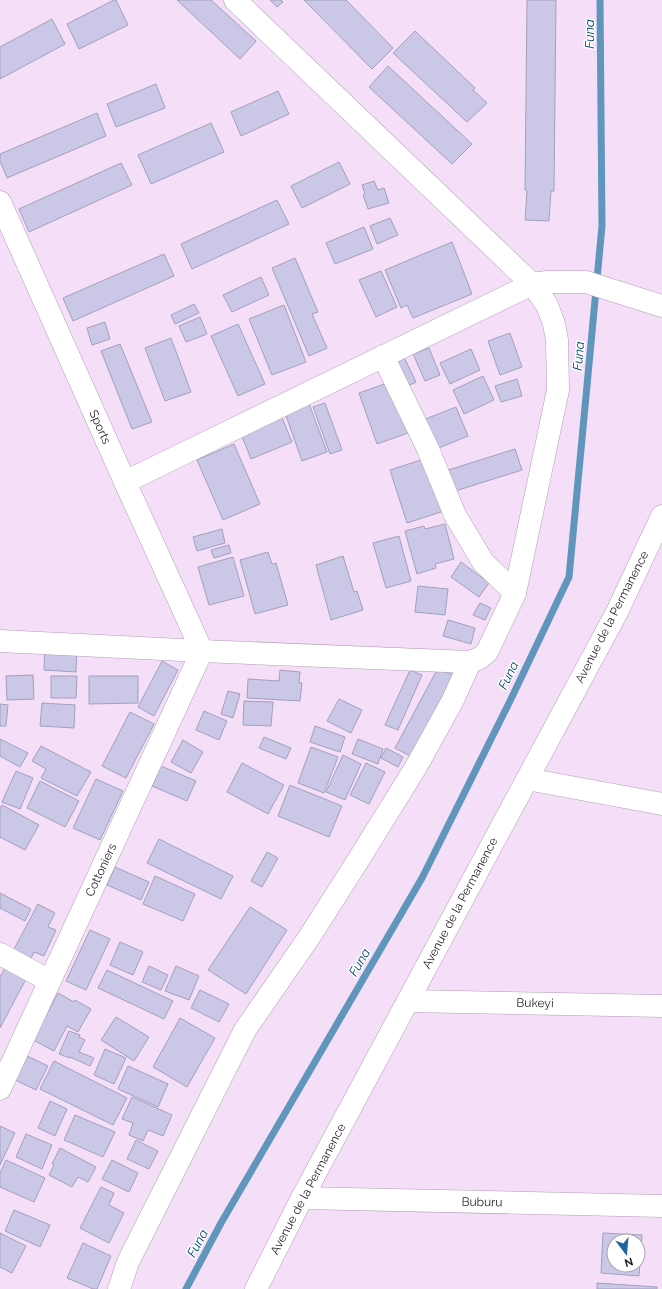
<svg xmlns="http://www.w3.org/2000/svg" width="662" height="1289" font-family="Raleway,sans-serif">
<style>
.lines{fill:none;stroke-linecap:round;stroke-linejoin:round}
.stream{stroke:#6096bb;stroke-width:7}
.building{fill:#cbc8e7;stroke:#a29fbc;fill-rule:evenodd}
.street-casing{stroke:#b29db5;stroke-width:23}
.secondary-casing{stroke:#b29db5;stroke-width:23}
.street{stroke:#fff;stroke-width:22}
.secondary{stroke:#fff;stroke-width:22}
.labels{text-anchor:middle;stroke-width:3;stroke-linejoin:round;paint-order:stroke}
.street-label{font-size:12px;fill:#241c25;stroke:#fff}
.water-label{font-size:13px;font-style:italic;fill:#00486d;stroke:#fff}
</style>
<rect width="100%" height="100%" fill="#f5dff8"/>
<g class="lines">
<path class="stream" d="M186,1289L221,1223L422,878L511,699L569,577L602,226L600,0"/>
</g>
<g class="building">
<path d="M114,0H116L128,25L79,49L67,24Z"/>
<path d="M177,0H211L256,41L240,59Z"/>
<path d="M270,0H281L283,2L277,7Z"/>
<path d="M304,0H346L393,48L372,69Z"/>
<path d="M527,0H556L554,191H551L549,221L525,220L527,191L525,190Z"/>
<path d="M52,19L65,44L0,79V47Z"/>
<path d="M415,31L475,88L473,90L487,103L467,122L393,53Z"/>
<path d="M388,66L472,144L452,164L369,87Z"/>
<path d="M156,84L165,108L116,127L107,104Z"/>
<path d="M278,91L289,114L241,136L231,112Z"/>
<path d="M97,113L106,136L7,178L0,161V154Z"/>
<path d="M211,123L224,152L151,184L138,155Z"/>
<path d="M339,162L350,184L302,208L291,186Z"/>
<path d="M121,163L132,185L29,232L19,209Z"/>
<path d="M374,181L378,190L384,188L389,203L368,209L363,195L365,194L362,185Z"/>
<path d="M277,200L289,224L192,269L181,244Z"/>
<path d="M390,218L398,235L377,244L370,226Z"/>
<path d="M364,227L373,249L335,264L326,243Z"/>
<path d="M452,242L472,294L413,318L407,305L401,308L385,270Z"/>
<path d="M164,254L174,276L73,321L63,298Z"/>
<path d="M295,258L318,312L312,314L327,348L309,356L272,268Z"/>
<path d="M381,271L397,307L376,317L359,280Z"/>
<path d="M261,277L269,295L232,312L223,295Z"/>
<path d="M194,304L199,313L175,324L171,315Z"/>
<path d="M284,305L306,362L272,375L249,319Z"/>
<path d="M200,317L207,334L186,342L179,326Z"/>
<path d="M105,322L110,339L92,345L87,328Z"/>
<path d="M238,324L265,384L238,396L211,336Z"/>
<path d="M510,333L522,367L500,375L488,341Z"/>
<path d="M171,338L191,392L165,401L145,348Z"/>
<path d="M120,344L152,422L132,429L101,351Z"/>
<path d="M429,348L440,375L425,381L413,354Z"/>
<path d="M471,349L480,370L450,384L440,363Z"/>
<path d="M403,355L416,382L403,388L390,361Z"/>
<path d="M483,376L494,400L464,414L453,390Z"/>
<path d="M517,379L522,396L501,402L495,386Z"/>
<path d="M390,382L408,433L377,444L359,393Z"/>
<path d="M308,401L327,452L302,461L284,410Z"/>
<path d="M325,403L342,450L330,454L313,407Z"/>
<path d="M456,407L468,436L434,450L423,420Z"/>
<path d="M280,413L292,442L251,459L239,429Z"/>
<path d="M234,444L260,504L223,520L197,460Z"/>
<path d="M515,449L522,470L449,493L442,472Z"/>
<path d="M427,458L444,511L407,523L390,470Z"/>
<path d="M445,524L454,559L435,564L436,568L417,574L405,531L424,526L425,529Z"/>
<path d="M222,529L225,543L197,551L193,537Z"/>
<path d="M399,536L411,581L386,588L373,543Z"/>
<path d="M229,545L231,553L214,558L211,550Z"/>
<path d="M268,552L272,564L276,563L288,605L255,614L240,560Z"/>
<path d="M343,556L354,592L357,591L363,610L331,620L316,565Z"/>
<path d="M233,557L244,596L209,605L198,567Z"/>
<path d="M461,562L489,583L479,597L451,577Z"/>
<path d="M418,586L448,589L445,615L415,612Z"/>
<path d="M480,603L491,608L485,620L473,615Z"/>
<path d="M448,620L475,628L471,644L443,636Z"/>
<path d="M45,645L77,646L76,672L44,670Z"/>
<path d="M162,661L178,670L154,716L138,707Z"/>
<path d="M438,668L457,677L414,758L395,748Z"/>
<path d="M280,670L300,672L299,683H302L300,701L247,698L248,679L279,681Z"/>
<path d="M410,670L422,675L398,730L385,725Z"/>
<path d="M33,675L34,699L7,700L6,676Z"/>
<path d="M51,676H77L76,698H51Z"/>
<path d="M89,676H138V703L89,704Z"/>
<path d="M228,691L240,694L233,718L221,714Z"/>
<path d="M339,699L362,710L351,733L327,721Z"/>
<path d="M244,701L273,702L271,726L243,725Z"/>
<path d="M42,703L75,705L74,728L40,726Z"/>
<path d="M0,704L8,705L6,726H0Z"/>
<path d="M204,711L227,721L219,740L196,730Z"/>
<path d="M130,712L154,724L126,778L102,766Z"/>
<path d="M315,726L345,737L340,752L310,742Z"/>
<path d="M264,737L291,748L286,759L259,748Z"/>
<path d="M0,739L28,753L20,767L0,756Z"/>
<path d="M358,739L383,749L378,764L352,754Z"/>
<path d="M183,740L203,752L191,773L171,762Z"/>
<path d="M41,746L91,772L77,796L41,778L46,769L32,761Z"/>
<path d="M311,747L338,757L324,793L298,783Z"/>
<path d="M386,748L403,757L398,767L381,758Z"/>
<path d="M343,755L361,764L345,800L326,792Z"/>
<path d="M242,763L284,785L268,814L227,792Z"/>
<path d="M366,763L385,772L369,804L350,795Z"/>
<path d="M161,766L196,781L187,801L152,786Z"/>
<path d="M16,771L33,778L20,809L2,802Z"/>
<path d="M96,779L123,791L100,840L73,828Z"/>
<path d="M40,781L79,801L65,827L27,808Z"/>
<path d="M290,785L342,806L329,837L278,816Z"/>
<path d="M2,805L39,825L25,850L0,837V808Z"/>
<path d="M159,839L233,876L221,899L147,863Z"/>
<path d="M267,852L278,858L262,887L251,881Z"/>
<path d="M115,867L149,882L141,900L107,885Z"/>
<path d="M155,876L195,894L183,921L143,904Z"/>
<path d="M0,893L31,909L25,921L0,908Z"/>
<path d="M38,904L55,913L48,927L56,930L44,956L34,952L30,960L13,951Z"/>
<path d="M250,907L287,930L246,994L208,970Z"/>
<path d="M90,930L110,939L86,990L66,981Z"/>
<path d="M120,942L143,952L133,975L110,965Z"/>
<path d="M149,966L168,975L161,990L142,982Z"/>
<path d="M176,966L199,976L189,1000L165,991Z"/>
<path d="M5,968L26,979L0,1028V977Z"/>
<path d="M107,970L173,1001L164,1019L98,988Z"/>
<path d="M200,990L229,1004L219,1022L191,1008Z"/>
<path d="M58,993L74,1002L75,1000L91,1009L78,1032L67,1026L54,1051L33,1040Z"/>
<path d="M116,1017L149,1037L134,1061L101,1040Z"/>
<path d="M180,1018L215,1038L187,1087L153,1067Z"/>
<path d="M69,1031L80,1035L79,1037L85,1040L79,1052L94,1058L90,1066L70,1057V1058L59,1054Z"/>
<path d="M105,1049L126,1058L114,1084L94,1075Z"/>
<path d="M19,1052L48,1066L36,1090L7,1076Z"/>
<path d="M54,1061L127,1098L113,1125L40,1089Z"/>
<path d="M128,1066L168,1084L158,1107L118,1089Z"/>
<path d="M132,1097L172,1115L163,1136L148,1130L143,1141L129,1135L133,1123L122,1119Z"/>
<path d="M50,1101L67,1109L55,1136L38,1128Z"/>
<path d="M75,1115L115,1132L103,1157L64,1140Z"/>
<path d="M0,1126L15,1133L0,1165Z"/>
<path d="M26,1134L52,1145L42,1169L16,1157Z"/>
<path d="M136,1140L158,1151L149,1169L127,1159Z"/>
<path d="M60,1148L96,1167L88,1182L78,1177L72,1187L49,1175L54,1165L52,1164Z"/>
<path d="M6,1160L45,1178L34,1202L0,1187V1173Z"/>
<path d="M112,1160L138,1173L129,1192L102,1179Z"/>
<path d="M101,1187L114,1193L109,1205L124,1213L109,1243L80,1228Z"/>
<path d="M14,1210L50,1225L40,1247L5,1231Z"/>
<path d="M0,1233L26,1246L12,1273L0,1267Z"/>
<path d="M603,1233L642,1235L639,1276L601,1273ZM614,1241H638V1265H614Z"/>
<path d="M83,1243L111,1256L97,1289H93L67,1278Z"/>
<path d="M597,1283L657,1287V1289H597Z"/>
</g>
<g class="lines">
<g class="street-casing">
<g id="street">
<path d="M0,202L125,482L202,651L0,1089"/>
<path d="M383,356L428,449L455,515L483,562L515,593"/>
<path d="M125,482L532,284L547,282H586L662,306"/>
<path d="M0,641L202,651L470,662L480,658L487,652L515,593L558,390L557,340L554,324L547,305L532,284L235,0"/>
<path d="M527,779L662,804"/>
<path d="M0,954L50,981"/>
<path d="M408,1001L662,1006"/>
<path d="M302,1198L662,1206"/>
<path d="M119,1289L128,1262L245,1030L310,936L357,862L416,767L453,700L470,662"/>
</g>
</g>
<g class="secondary-casing">
<path id="secondary" d="M256,1289L302,1198L617,612L662,516"/>
</g>
<use href="#street" class="street"/>
<use href="#secondary" class="secondary"/>
</g>
<g class="labels">
<g class="street-label">
<text transform="translate(100 427) rotate(66)" y="4">Sports</text>
<text transform="translate(612 617) rotate(-63)" y="4">Avenue de la Permanence</text>
<text transform="translate(101 870) rotate(-65)" y="4">Cottoniers</text>
<text transform="translate(460 903) rotate(-62)" y="4">Avenue de la Permanence</text>
<text transform="translate(535 1003) rotate(1)" y="4">Bukeyi</text>
<text transform="translate(308 1189) rotate(-62)" y="4">Avenue de la Permanence</text>
<text transform="translate(482 1202) rotate(1)" y="4">Buburu</text>
</g>
<g class="water-label">
<text transform="translate(589 34) rotate(-90)" y="5">Funa</text>
<text transform="translate(578 356) rotate(-85)" y="5">Funa</text>
<text transform="translate(508 675) rotate(-64)" y="5">Funa</text>
<text transform="translate(359 962) rotate(-60)" y="5">Funa</text>
<text transform="translate(197 1243) rotate(-62)" y="5">Funa</text>
</g>
</g>
<g transform="translate(626 1253) rotate(164)"><circle r="19" fill="#ffffff" stroke="#a7a4a8"/>
<path d="M0-3L7 15L0 10L-7 15Z" fill="#21659a"/>
<text y="-6" font-size="11" font-weight="bold" text-anchor="middle" fill="#241c25">N</text>
</g>
</svg>
